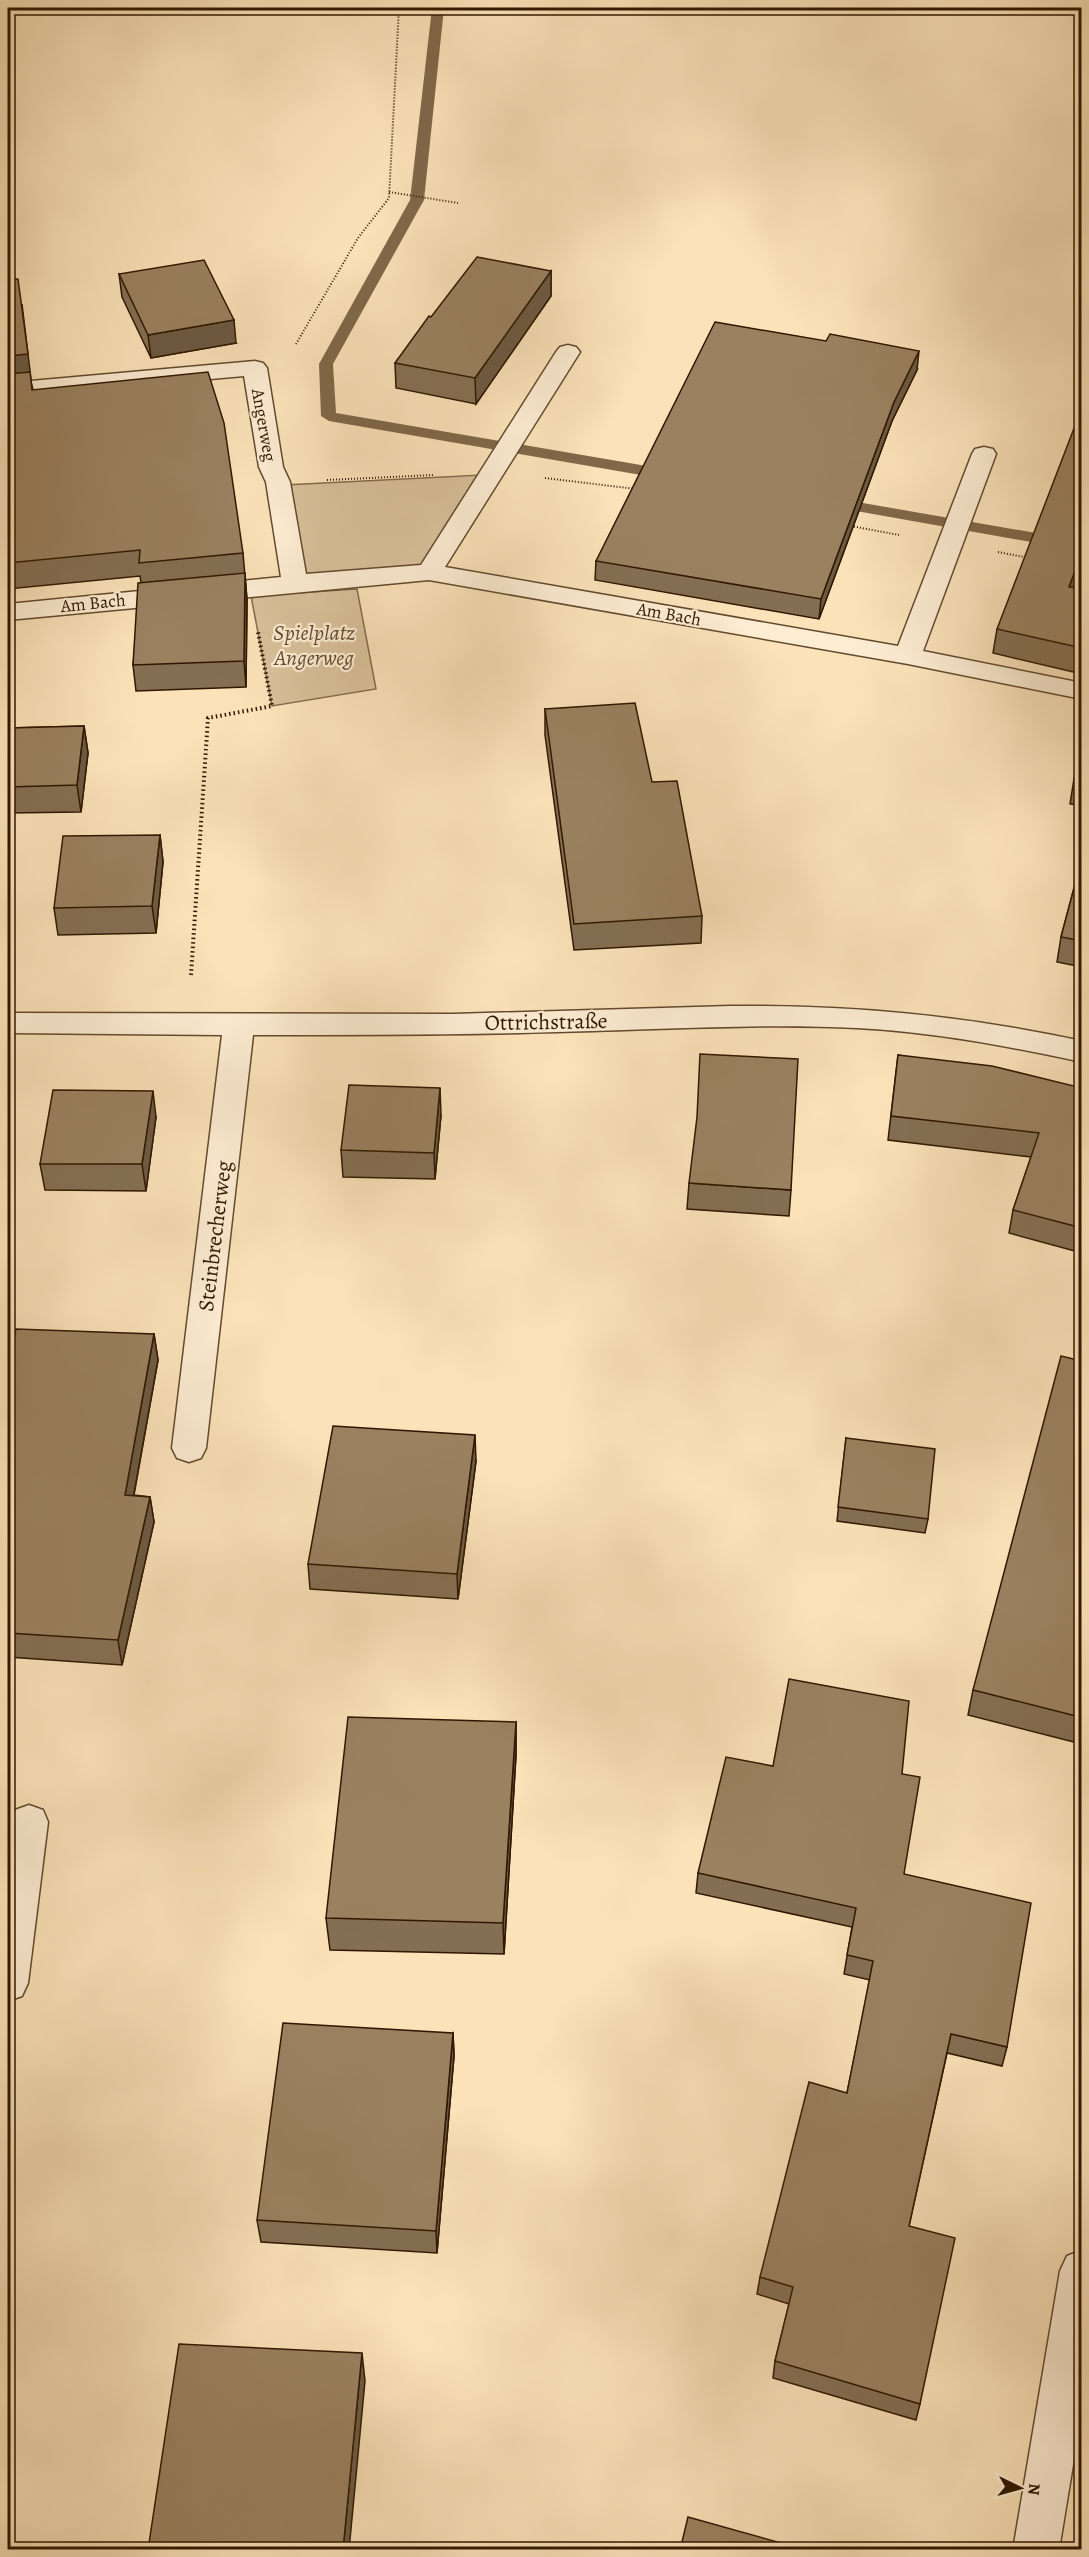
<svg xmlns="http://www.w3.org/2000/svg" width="1089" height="2557" font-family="Alegreya,serif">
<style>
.green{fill:#d8c09a;stroke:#846c4d;stroke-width:1.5}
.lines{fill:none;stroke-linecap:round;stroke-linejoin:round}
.stream{fill:#806849;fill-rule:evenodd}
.minor-casing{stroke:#634a2e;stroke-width:3}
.tertiary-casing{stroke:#634a2e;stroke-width:3}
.path-far1{stroke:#301800;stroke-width:2;stroke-dasharray:1 2;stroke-linecap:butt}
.path{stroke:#301800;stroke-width:4;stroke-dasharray:1.5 3;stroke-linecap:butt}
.minor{fill:#fcecd2;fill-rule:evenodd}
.tertiary{fill:#fcecd2;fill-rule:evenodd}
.wall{fill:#846f53;stroke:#301800;stroke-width:1.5}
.shaded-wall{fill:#6c5a43;stroke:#301800;stroke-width:1.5}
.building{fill:#9a8160;stroke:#301800;stroke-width:1.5}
.labels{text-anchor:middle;stroke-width:4.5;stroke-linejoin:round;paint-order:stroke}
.far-street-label{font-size:18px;fill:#301800;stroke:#fcecd2}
.park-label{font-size:22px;font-style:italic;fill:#624a2e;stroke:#fcecd2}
.street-label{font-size:22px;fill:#301800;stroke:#fcecd2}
</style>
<rect width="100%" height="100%" fill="#fbe2b9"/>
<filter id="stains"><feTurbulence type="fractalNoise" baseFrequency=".00333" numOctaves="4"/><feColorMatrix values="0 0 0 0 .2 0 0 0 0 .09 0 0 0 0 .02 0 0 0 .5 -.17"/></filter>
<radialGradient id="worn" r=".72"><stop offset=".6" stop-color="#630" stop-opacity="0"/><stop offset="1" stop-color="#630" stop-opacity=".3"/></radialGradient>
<g class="green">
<path d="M482,475L422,568L303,578L284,485Z"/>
<path d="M357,589L376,689L272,706L251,596Z"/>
</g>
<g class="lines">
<g class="stream">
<path d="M432,8H444L424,200L333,364L336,413L670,470L676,472L678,475L676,478L670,480L329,421L321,416L319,364L410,200Z"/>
<path d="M834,498L1082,541V551L828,506L826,503L828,500Z"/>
</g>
<g class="minor-casing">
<g id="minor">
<path d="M568,345L576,347L580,352L445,567L898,646L972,454L975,449L984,447L993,449L996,454L923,651L1082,683V699L908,664L429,580L8,620V604L281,577L266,482L259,467L244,376L8,397V383L255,361L263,363L267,368L283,467L290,482L306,574L421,565L556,352L560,347Z"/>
<path d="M730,1006C853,1005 960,1015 1082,1041V1062C1008,1046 933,1032 857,1028C757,1023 657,1030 557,1032C456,1035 354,1035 253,1035L206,1448L201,1458L189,1462L177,1458L172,1448L222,1035L8,1033V1013L453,1014Z"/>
<path d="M29,1805L43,1810L48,1822L28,1983L22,1996L8,2001V1838L10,1822L15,1810Z"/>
</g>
</g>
<g class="tertiary-casing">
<path id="tertiary" d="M1082,2250V2410L1059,2550H1013L1060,2271L1067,2256Z"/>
</g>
<g class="path-far1">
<path d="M389,192L458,203"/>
<path d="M296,344L358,238L389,198L399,8"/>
<path d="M545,478L636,489"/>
<path d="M327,480L433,475"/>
<path d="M851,526L899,535"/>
<path d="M998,552L1029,558"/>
</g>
<path class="path" d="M191,975L208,718L272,706L258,632"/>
<use href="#minor" class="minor"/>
<use href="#tertiary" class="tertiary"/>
</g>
<g class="wall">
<path d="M551,271V296L476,404L396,388L395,363L431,317Z"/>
<path d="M119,274L236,343L151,358L122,297Z"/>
<path d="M8,280L33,390L243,553L247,600L246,687L136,691L133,665L141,583L140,576L8,589Z"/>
<path d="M917,370L892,421L819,619L595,580L596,561Z"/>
<path d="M1074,588L1082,589V674L993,653L997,629Z"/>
<path d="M545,709L652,782L702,916L701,943L574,950L545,735Z"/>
<path d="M84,726L88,753L81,812L8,813V728Z"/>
<path d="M1082,751V806L1070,804L1074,779Z"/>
<path d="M160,835L163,862L156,933L58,935L54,908Z"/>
<path d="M1082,858V967L1057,962L1061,937Z"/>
<path d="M898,1055L1082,1088V1253L1009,1233L1013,1210L1031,1157L888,1140Z"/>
<path d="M441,1115L435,1179L343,1177L341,1150Z"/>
<path d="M156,1117L146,1191L45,1190L40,1164Z"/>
<path d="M689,1183L791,1190L789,1216L687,1209Z"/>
<path d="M154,1334L158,1360L134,1495L150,1497L154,1522L122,1665L8,1657V1365Z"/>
<path d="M846,1438L928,1519L925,1533L837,1521Z"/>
<path d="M476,1461L458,1599L310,1589L308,1564Z"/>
<path d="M973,1690L1082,1712L1074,1742L968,1715Z"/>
<path d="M516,1722V1755L504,1954L330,1950L326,1918Z"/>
<path d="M773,1766L902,1774L904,1874L1007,2047L1002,2066L947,2053L909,2226L920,2404L916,2420L773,2378L775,2361L789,2304L757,2294L760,2277L847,2093L870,1980L844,1974L852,1927L696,1893L698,1873Z"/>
<path d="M453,2033L454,2056L437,2253L261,2242L257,2220Z"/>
</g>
<g class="shaded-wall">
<path d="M551,271V296L476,404L475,378Z"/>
<path d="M22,304L31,379L8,381V356Z"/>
<path d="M234,320L236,343L151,358L148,335Z"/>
<path d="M919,351L917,370L892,421L819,619L821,599L894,402Z"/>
<path d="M1082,552V565L1065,612L1069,587Z"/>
<path d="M245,573L247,600L246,687L244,661Z"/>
<path d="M84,726L88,753L81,812L77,785Z"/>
<path d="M160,835L163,862L156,933L152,906Z"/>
<path d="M440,1088L441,1115L435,1179L434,1153Z"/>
<path d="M153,1091L156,1117L146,1191L142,1164Z"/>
<path d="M154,1334L158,1360L129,1521L125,1495Z"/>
<path d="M475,1435L476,1461L458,1599L457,1574Z"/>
<path d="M150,1497L154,1522L122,1665L118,1640Z"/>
<path d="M516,1722V1755L504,1954L503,1923Z"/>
<path d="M453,2033L454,2056L437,2253L436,2231Z"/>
<path d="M362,2353L365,2381L349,2550H343Z"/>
</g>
<g class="building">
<path d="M477,257L551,271L475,378L395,363L429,316L431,317Z"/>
<path d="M204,260L234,320L148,335L119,274Z"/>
<path d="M18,279L28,354L8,356V280Z"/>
<path d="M715,322L826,341L830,334L919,351L894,402L821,599L596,561Z"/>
<path d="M30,372L32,390L208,372L224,423L243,553L139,563L140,550L8,563V374Z"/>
<path d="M1078,418L1082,419V552L1069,587L1082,589V648L997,629Z"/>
<path d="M245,573L244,661L133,665L138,583Z"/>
<path d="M635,703L652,782L677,781L702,916L574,924L545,709Z"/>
<path d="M84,726L77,785L8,787V728Z"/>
<path d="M1082,751V780L1074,779Z"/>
<path d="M160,835L152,906L54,908L63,836Z"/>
<path d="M1082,858V941L1061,937Z"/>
<path d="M700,1054L798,1059L791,1190L689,1183L697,1117Z"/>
<path d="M898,1055L992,1066L1082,1088V1228L1013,1210L1039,1133L891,1116Z"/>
<path d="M349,1085L440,1088L434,1153L341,1150Z"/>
<path d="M53,1090L153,1091L142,1164H40Z"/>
<path d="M16,1329L154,1334L125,1495L150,1497L118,1640L8,1633V1479L13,1460H8V1365Z"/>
<path d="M1061,1356L1082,1361V1712L1080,1717L973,1690Z"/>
<path d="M333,1426L475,1435L457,1574L308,1564Z"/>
<path d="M846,1438L935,1449L928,1519L838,1507Z"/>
<path d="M789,1679L909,1701L902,1774L920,1777L904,1874L1031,1903L1007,2047L951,2034L909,2226L955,2238L920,2404L775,2361L793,2287L760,2277L809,2082L847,2093L873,1961L847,1955L856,1908L698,1873L726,1757L773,1766Z"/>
<path d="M348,1717L516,1722L503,1923L326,1918Z"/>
<path d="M283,2023L453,2033L436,2231L257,2220Z"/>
<path d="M179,2344L362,2353L343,2550H148Z"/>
<path d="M688,2517L806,2550H680Z"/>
</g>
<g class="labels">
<g class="far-street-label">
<text transform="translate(264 425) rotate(80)" y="6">Angerweg</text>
<text transform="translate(93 603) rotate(-6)" y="6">Am Bach</text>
<text transform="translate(669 614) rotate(10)" y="6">Am Bach</text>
</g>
<g class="park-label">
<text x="314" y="640">Spielplatz<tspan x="314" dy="25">Angerweg</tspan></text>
</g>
<g class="street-label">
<text transform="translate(546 1021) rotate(-1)" y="8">Ottrichstraße</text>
<text transform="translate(214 1236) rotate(-83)" y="8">Steinbrecherweg</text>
</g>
</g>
<rect width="1089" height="2557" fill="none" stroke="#fbe2b9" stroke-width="30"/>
<rect x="9" y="9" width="1071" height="2539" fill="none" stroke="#301800" stroke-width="3"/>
<rect x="15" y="15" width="1059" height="2527" fill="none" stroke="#301800" stroke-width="1.5"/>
<g transform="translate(1020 2488) rotate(95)" stroke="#fcecd2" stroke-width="4.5" paint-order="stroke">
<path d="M0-4.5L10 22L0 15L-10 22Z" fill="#301800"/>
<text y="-9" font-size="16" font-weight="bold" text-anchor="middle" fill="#301800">N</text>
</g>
<rect width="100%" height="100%" filter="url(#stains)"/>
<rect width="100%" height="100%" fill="url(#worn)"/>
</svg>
